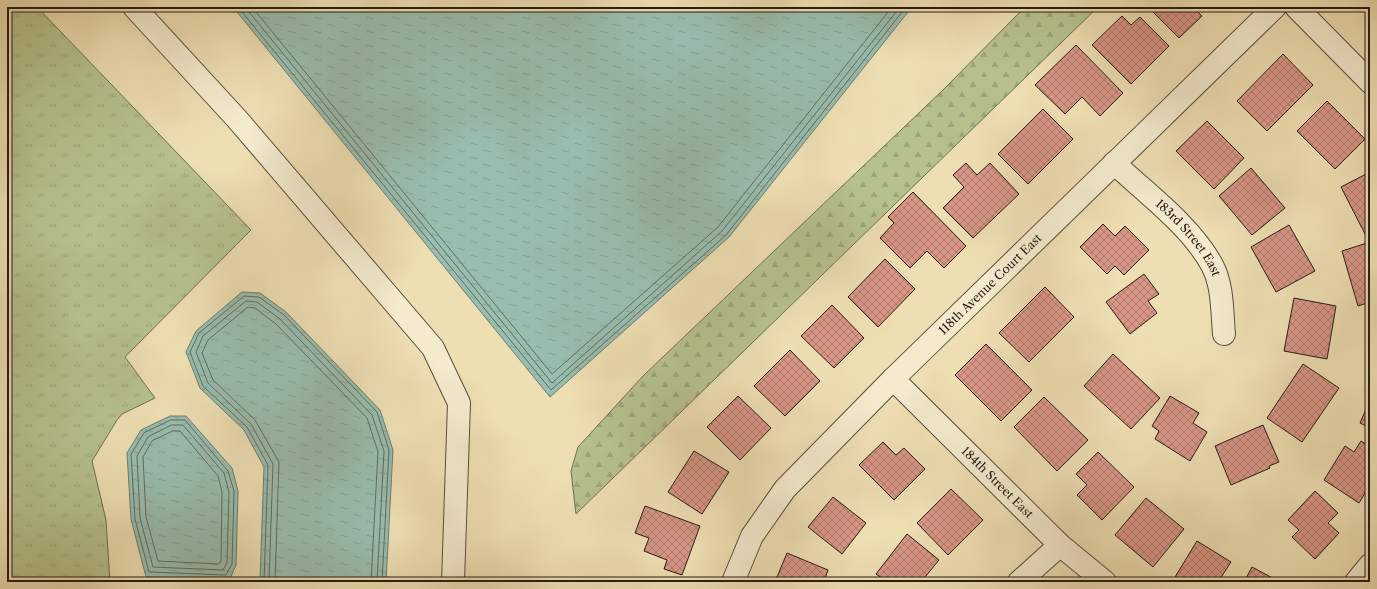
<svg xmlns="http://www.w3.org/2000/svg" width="1377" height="589" font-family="'Libre Caslon Text',serif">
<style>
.forest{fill:url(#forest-firs);stroke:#6e6f52}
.park{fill:url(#park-tufts);stroke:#6e6f52}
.water{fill:url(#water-ripples);stroke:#6b7d71}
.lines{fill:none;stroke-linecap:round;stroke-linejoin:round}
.shore{stroke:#606c62;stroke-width:1}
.building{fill:url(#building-cross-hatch);stroke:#261c15}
.minor-casing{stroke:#584d3c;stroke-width:24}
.minor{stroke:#f4eace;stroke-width:22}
.labels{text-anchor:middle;stroke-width:4;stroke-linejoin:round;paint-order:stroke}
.street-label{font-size:12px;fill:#261c15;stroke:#f4eace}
</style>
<defs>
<pattern id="forest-firs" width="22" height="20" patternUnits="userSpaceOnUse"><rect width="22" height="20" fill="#b6c28e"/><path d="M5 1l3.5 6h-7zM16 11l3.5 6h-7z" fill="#9ca67a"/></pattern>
<pattern id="park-tufts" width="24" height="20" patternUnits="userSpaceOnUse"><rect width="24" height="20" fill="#b6c28e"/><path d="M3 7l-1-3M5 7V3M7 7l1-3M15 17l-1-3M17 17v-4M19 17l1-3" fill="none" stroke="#9ca67a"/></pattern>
<pattern id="water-ripples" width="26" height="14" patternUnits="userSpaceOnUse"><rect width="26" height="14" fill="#99bdae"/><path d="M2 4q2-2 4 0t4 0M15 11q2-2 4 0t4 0" fill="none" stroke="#84a295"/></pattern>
<pattern id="building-cross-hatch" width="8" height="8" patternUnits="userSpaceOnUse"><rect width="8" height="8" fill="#d89687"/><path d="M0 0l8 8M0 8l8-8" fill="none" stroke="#af7a6d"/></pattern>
</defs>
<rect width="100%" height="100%" fill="#eedfb3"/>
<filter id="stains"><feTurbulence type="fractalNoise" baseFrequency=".005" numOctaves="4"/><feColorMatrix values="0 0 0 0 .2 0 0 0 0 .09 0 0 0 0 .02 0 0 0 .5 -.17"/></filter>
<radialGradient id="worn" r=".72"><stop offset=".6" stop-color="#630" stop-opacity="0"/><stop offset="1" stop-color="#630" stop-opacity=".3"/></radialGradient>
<path class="forest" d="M1025,7H1098L576,514L571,471L578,447L643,376L944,89Z"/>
<path class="park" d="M7,7H37L251,230L125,357L155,398L122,414L117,420L92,461L106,520L110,582H11L7,560Z"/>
<g class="water">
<path d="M233,7H912L729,237L550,397Z"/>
<path d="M242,292L260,293L286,312L380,410L393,450L386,582H260L264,467L244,430L200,388L186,352L196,331Z"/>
<path d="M170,416H186L232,468L238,491L236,565L230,579L146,577L131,519L127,453L141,430Z"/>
</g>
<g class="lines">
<g class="shore">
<path d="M238,7L551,390L726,235L906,7"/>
<path d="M245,7L552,383L722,231L900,7"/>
<path d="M252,7L552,374L718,227L892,7"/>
<path d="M171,420H185L228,471L234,491L232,564L226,575L149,572L135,519L131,454L144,433Z"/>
<path d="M172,425H183L224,473L229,492L227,563L223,570L153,567L140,518L137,456L148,437Z"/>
<path d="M173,431H180L218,476L222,492L221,561L219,564L158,561L146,517L143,457L152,441Z"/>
<path d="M264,582L268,465L247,427L203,386L190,352L199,333L244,296L259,297L284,315L377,412L389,450L382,582"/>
<path d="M269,582L273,464L251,424L208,383L196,352L203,336L246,301L257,302L280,319L372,415L384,451L377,582"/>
<path d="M275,582L279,462L255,420L213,380L202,353L208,340L248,307L255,308L276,324L367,418L378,452L371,582"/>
</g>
</g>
<g class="building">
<path d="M1148,7H1193L1202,16L1179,38Z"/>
<path d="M1361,7H1370V16Z"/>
<path d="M1122,16L1131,25L1140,17L1169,46L1131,84L1092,45Z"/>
<path d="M1076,45L1123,93L1100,116L1082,97L1065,114L1035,85Z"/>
<path d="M1283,54L1313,85L1267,131L1237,101Z"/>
<path d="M1327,101L1365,139L1335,169L1297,131Z"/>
<path d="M1043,109L1073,139L1028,184L998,154Z"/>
<path d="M1207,121L1244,158L1214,189L1176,151Z"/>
<path d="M966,163L977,175L990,163L1019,194L973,238L943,208L964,187L953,175Z"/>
<path d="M1251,168L1285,208L1252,235L1219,196Z"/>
<path d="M1370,172V232L1365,234L1341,187Z"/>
<path d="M913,192L966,246L944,268L927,251L910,268L880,238L894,223L888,217Z"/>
<path d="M1103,224L1115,236L1125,226L1149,250L1124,275L1115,266L1107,274L1080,247Z"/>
<path d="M1289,225L1315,271L1276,292L1251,247Z"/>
<path d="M1370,242V302L1358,306L1342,251Z"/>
<path d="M885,259L915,289L878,327L848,297Z"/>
<path d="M1144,274L1159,294L1148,301L1157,313L1130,334L1106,302Z"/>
<path d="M1045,287L1074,317L1029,362L999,333Z"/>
<path d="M1294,298L1336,306L1327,359L1284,351Z"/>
<path d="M832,305L864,338L834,368L801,336Z"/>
<path d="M986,344L1032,390L1001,421L955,375Z"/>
<path d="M790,350L820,381L785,416L754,386Z"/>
<path d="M1113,354L1160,398L1131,429L1084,386Z"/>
<path d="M1303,364L1339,388L1302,442L1267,418Z"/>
<path d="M738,396L771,428L740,460L707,427Z"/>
<path d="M1170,396L1199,413L1193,423L1207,432L1190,461L1155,439L1159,431L1152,426Z"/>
<path d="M1044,397L1088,440L1057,471L1014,427Z"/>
<path d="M1370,400V428L1360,423Z"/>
<path d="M1263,425L1279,462L1269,466L1270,468L1231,485L1215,446Z"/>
<path d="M1361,441L1370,447V485L1359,503L1324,480L1345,446L1354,452Z"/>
<path d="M883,442L896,455L904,448L925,469L894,500L859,465Z"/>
<path d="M694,451L729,472L702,514L668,492Z"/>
<path d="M1098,452L1134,487L1102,520L1077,495L1087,485L1076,474Z"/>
<path d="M951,489L983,520L948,555L917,523Z"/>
<path d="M1315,491L1338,513L1328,523L1339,533L1315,559L1292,537L1299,530L1288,520Z"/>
<path d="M833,497L866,523L842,554L808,527Z"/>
<path d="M1146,498L1184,529L1153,567L1115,535Z"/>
<path d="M645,506L700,526L682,575L664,569L667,560L644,551L649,538L635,533Z"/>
<path d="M907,534L939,560L921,582H887L876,574Z"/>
<path d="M1197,541L1231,562L1218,582H1182L1175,577Z"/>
<path d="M787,553L828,570L824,582H785L777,577Z"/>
<path d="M1252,567L1280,582H1244Z"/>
<path d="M639,578L659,582H638Z"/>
</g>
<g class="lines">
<g class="minor-casing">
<g id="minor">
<path d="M134,7L237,119L433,348L459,403L453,582"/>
<path d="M1296,7L1370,82"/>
<path id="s1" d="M1114,163C1146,193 1191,226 1212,265C1223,285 1222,312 1224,334"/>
<path id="s2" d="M893,379L1060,545L1105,582"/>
<path id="s3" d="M733,582L752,536L785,489L893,379L1275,7"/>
<path d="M1019,582L1060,545"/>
<path d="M1356,582L1370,565"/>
</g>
</g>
<use href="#minor" class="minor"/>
</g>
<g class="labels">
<g class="street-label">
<text dy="4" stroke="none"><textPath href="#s1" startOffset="106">183rd Street East</textPath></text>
<text dy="4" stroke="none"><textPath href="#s3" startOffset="397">118th Avenue Court East</textPath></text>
<text dy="4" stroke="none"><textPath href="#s2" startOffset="147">184th Street East</textPath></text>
</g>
</g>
<rect width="1377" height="589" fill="none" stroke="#eedfb3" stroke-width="24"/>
<rect x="8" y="8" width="1361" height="573" fill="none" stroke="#261c15" stroke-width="2"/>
<rect x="12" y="12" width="1353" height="565" fill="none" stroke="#261c15"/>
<rect width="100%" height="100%" filter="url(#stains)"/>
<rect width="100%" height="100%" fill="url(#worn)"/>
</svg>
